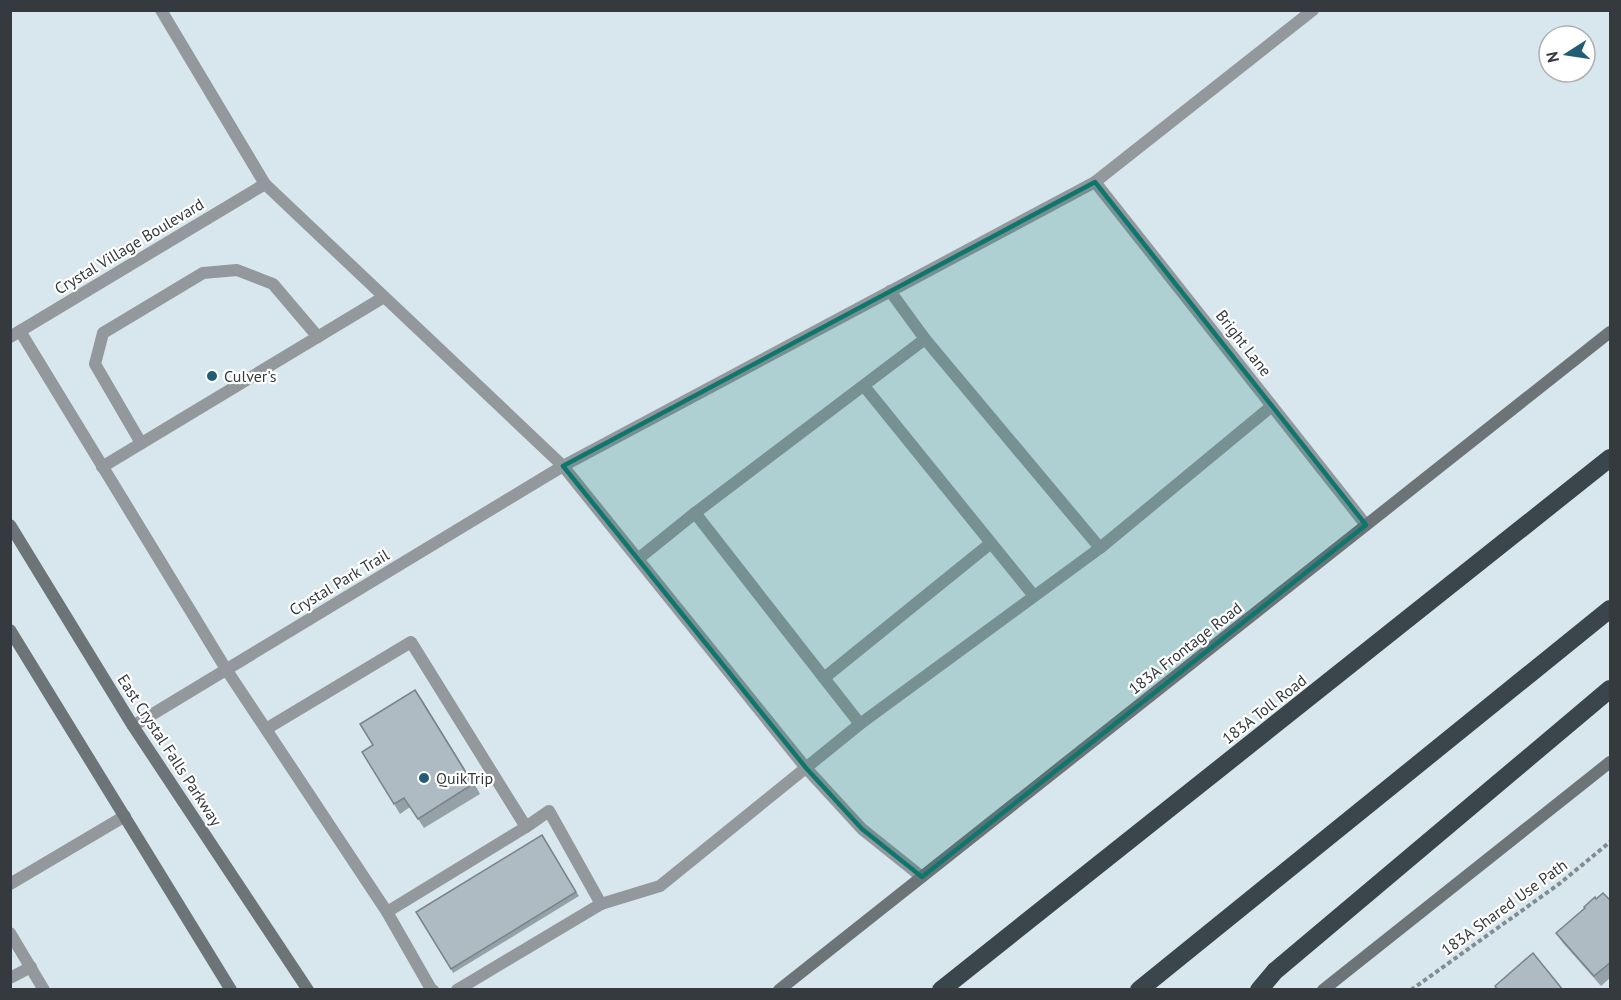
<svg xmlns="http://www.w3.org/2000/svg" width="1621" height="1000" font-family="'PT Sans',sans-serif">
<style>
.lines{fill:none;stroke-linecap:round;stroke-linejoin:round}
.path{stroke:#828c91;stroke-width:4;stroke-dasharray:4.5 3;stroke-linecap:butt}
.service{stroke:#92989b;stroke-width:12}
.minor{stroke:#92989b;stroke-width:12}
.secondary{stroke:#6c7478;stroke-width:12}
.motorway{stroke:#3a464b;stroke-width:18}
.wall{fill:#96a1a7}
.shaded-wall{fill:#7a8388}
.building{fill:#aebbc2;stroke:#7a8388;stroke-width:1.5}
.marked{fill:#0f766e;fill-opacity:0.2;stroke:#0f766e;stroke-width:4.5;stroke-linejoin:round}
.poi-dot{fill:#215e75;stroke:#fff;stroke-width:2}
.labels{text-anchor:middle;stroke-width:4.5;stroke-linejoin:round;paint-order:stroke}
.street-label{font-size:16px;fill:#343a3d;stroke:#fff}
.poi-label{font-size:16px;fill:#343a3d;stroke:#fff;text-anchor:start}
</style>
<rect width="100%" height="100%" fill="#d8e6ed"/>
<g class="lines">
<path class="path" d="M1411,990L1559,884L1610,842"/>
<g class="service">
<path d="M20,331L226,669L387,912L431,989L433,990"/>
<path d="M925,339L1100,548"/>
<path d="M864,386L1034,596"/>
<path d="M141,443L95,364L103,333L203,273L237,270L273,284L318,337"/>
<path d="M102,467L384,297"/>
<path d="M695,513L925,339L890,291"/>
<path d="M638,559L695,513L860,724"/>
<path d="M824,678L991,543"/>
<path d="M266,729L411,642L526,827L387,912"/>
<path d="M526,827L549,811L601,904L660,886L860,724L1100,548L1272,406"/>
<path d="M10,884L125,816"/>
<path d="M10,933L44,990"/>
<path d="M10,978L31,967"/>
<path d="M457,990L601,904"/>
</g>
<g class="minor">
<path d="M161,10L265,184L563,466L806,768L862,829L922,877"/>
<path d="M1095,182L1366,525"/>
<path d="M10,337L265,184"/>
<path d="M133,726L563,466L1095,182L1313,10"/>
</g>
<g class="secondary">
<path d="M10,525L133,726L308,990"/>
<path d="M10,630L231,990"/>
<path d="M779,990L1610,332"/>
<path d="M1323,990L1610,762"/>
</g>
<g class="motorway">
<path d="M941,990L1610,458"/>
<path d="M1139,990L1610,609"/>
<path d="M1259,990L1275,971L1610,689"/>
</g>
</g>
<g class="wall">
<path d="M422,700L480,794L424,828L410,807L400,814L394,804L373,745Z"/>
<path d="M542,835L579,896L453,973L451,969Z"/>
<path d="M1596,899L1611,901V977L1601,986L1563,943L1556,933Z"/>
</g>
<path class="shaded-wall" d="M415,690L422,700L480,794L473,784Z"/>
<g class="building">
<path d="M415,690L473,784L418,819L404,798L394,804L362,752L373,745L360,724Z"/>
<path d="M542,835L576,892L451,969L416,912Z"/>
<path d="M1603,893L1611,901V962L1594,976L1556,933L1585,908L1584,907L1595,897L1596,899Z"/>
<path d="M1533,953L1563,990H1498L1495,986Z"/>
</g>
<path class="marked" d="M1095,182L1366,525L922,877L862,829L806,768L563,466Z"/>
<g class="poi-dot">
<circle cx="212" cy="376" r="6"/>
<circle cx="424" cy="778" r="6"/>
</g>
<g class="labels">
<g class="street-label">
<text transform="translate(129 246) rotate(-31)" y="6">Crystal Village Boulevard</text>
<text transform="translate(1244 343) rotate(52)" y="6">Bright Lane</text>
<text transform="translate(339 582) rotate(-31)" y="6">Crystal Park Trail</text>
<text transform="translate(1185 648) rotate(-38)" y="6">183A Frontage Road</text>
<text transform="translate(1264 709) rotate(-38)" y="6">183A Toll Road</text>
<text transform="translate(170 750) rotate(57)" y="6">East Crystal Falls Parkway</text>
<text transform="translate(1504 907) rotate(-36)" y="6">183A Shared Use Path</text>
</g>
<g class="poi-label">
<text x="224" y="382">Culver's</text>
<text x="436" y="784">QuikTrip</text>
</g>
</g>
<rect width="1621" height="1000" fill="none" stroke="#343a3d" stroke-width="24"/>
<g transform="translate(1567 54) rotate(258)"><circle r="28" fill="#ffffff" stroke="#aeb0b1" stroke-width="1.5"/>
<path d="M0-4.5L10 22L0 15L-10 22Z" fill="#215e75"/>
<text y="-9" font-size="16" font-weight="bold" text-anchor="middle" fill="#343a3d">N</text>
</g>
</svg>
